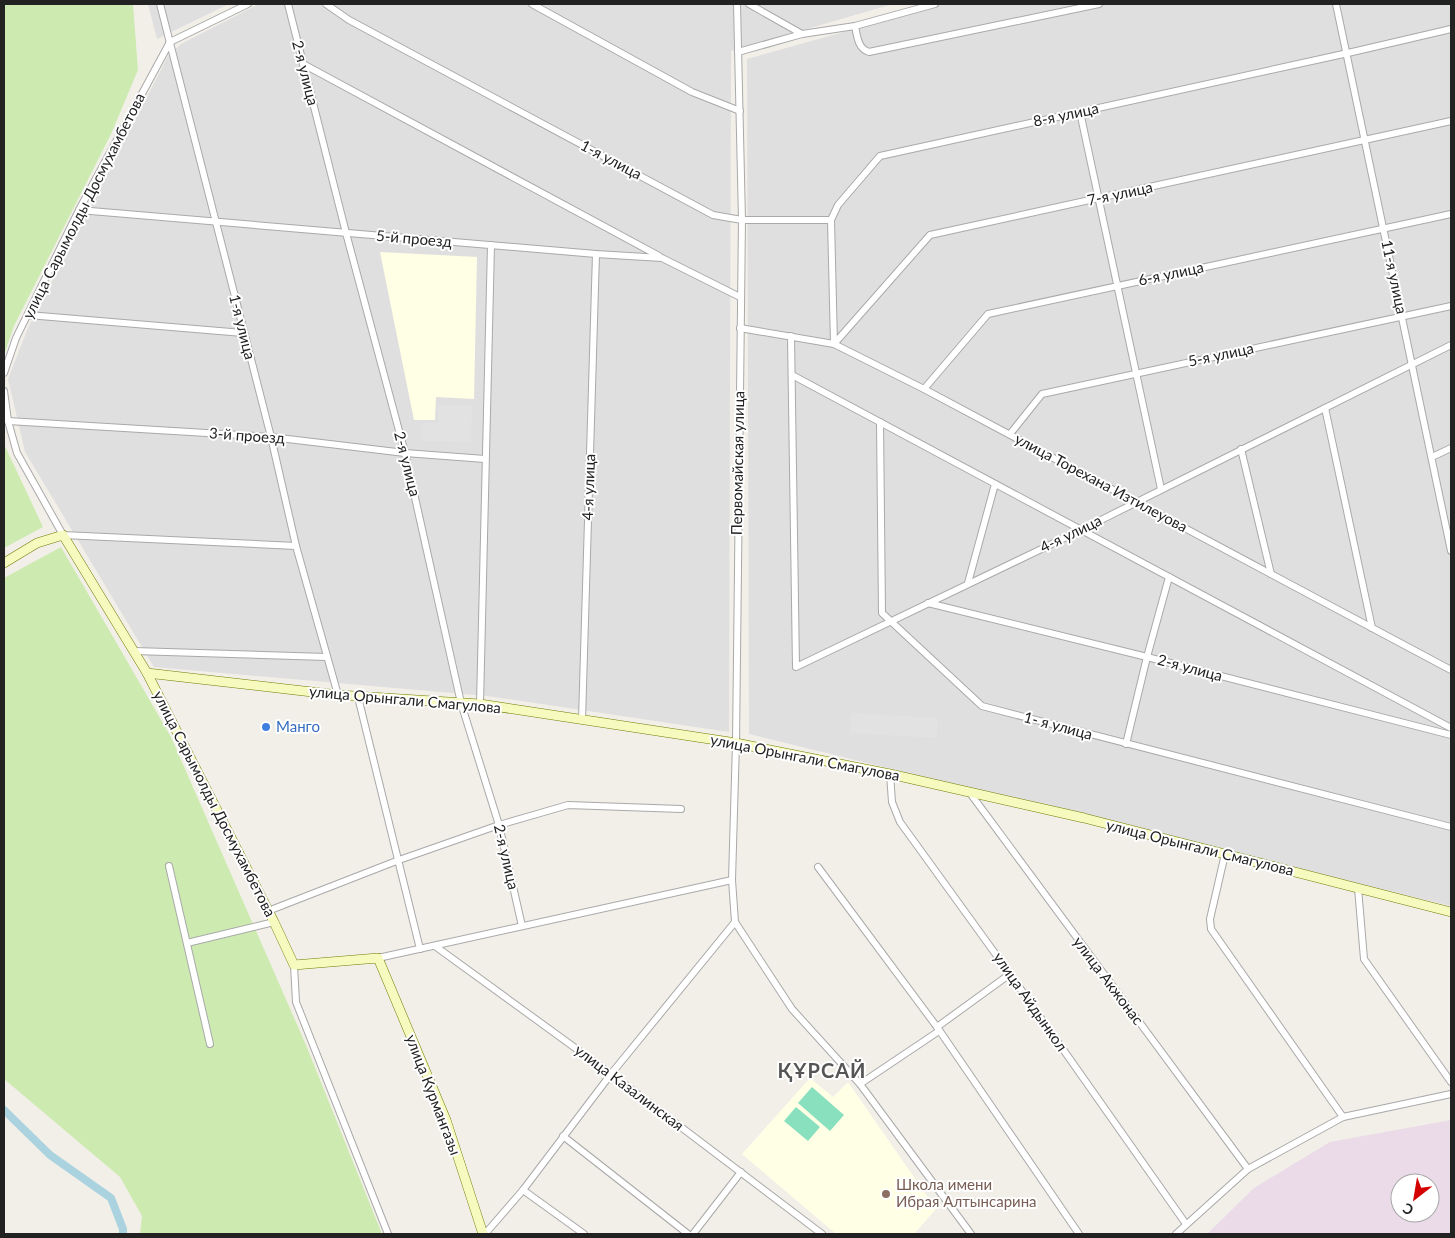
<svg xmlns="http://www.w3.org/2000/svg" width="1455" height="1238" font-family="Lato,sans-serif">
<style>
.residential{fill:#e0dfdf}
.industrial{fill:#ebdbe8;fill-rule:evenodd}
.education{fill:#ffffe5}
.grass{fill:#cdebb0}
.pitch{fill:#88e0be}
.parking{fill:#e2e2e2}
.lines{fill:none;stroke-linecap:round;stroke-linejoin:round}
.canal{stroke:#aad3df;stroke-width:8}
.street-casing{stroke:#a9a9a9;stroke-width:8}
.secondary-casing{stroke:#707d05;stroke-width:10}
.street{stroke:#fff;stroke-width:6}
.secondary{stroke:#f7fabf;stroke-width:9}
.shop-dot{fill:#3f7fe0;stroke:#fff;stroke-width:2}
.education-dot{fill:#8d6e63;stroke:#fff;stroke-width:2}
.labels{text-anchor:middle;stroke-width:4;stroke-linejoin:round;paint-order:stroke}
.street-label{font-size:15px;fill:#222;stroke:#fff}
.shop-label{font-size:15px;fill:#366cbe;stroke:#fff;text-anchor:start}
.education-label{font-size:15px;fill:#785e54;stroke:#fff;text-anchor:start}
.district-label{font-size:20px;font-weight:bold;letter-spacing:1px;fill:#555;stroke:#fff}
</style>
<rect width="100%" height="100%" fill="#f2efe9"/>
<g class="residential">
<path d="M148,4H229L157,39Z"/>
<path d="M259,4H893L731,51L729,732L487,696L154,667L25,452L8,379L28,328L168,56L181,44Z"/>
<path d="M944,4H1451V906L749,734L747,59Z"/>
</g>
<path class="industrial" d="M1451,1120V1234H1207L1254,1188L1330,1142ZM1400,1183H1430V1213H1400Z"/>
<g class="education">
<path d="M380,252L477,257L474,399L436,397L435,420H414Z"/>
<path d="M810,1078L833,1097L848,1082L936,1209L914,1234H836L742,1154Z"/>
</g>
<g class="grass">
<path d="M4,4H133L138,70L111,134L14,326L4,355Z"/>
<path d="M4,444L43,527L4,548Z"/>
<path d="M61,547L171,737L306,1045L382,1234H140L142,1216L120,1177L4,1079V578Z"/>
</g>
<g class="pitch">
<path d="M812,1087L844,1115L830,1131L798,1103Z"/>
<path d="M796,1107L820,1127L808,1141L784,1121Z"/>
</g>
<g class="parking">
<path d="M438,405L472,406L471,442L421,441L422,423H438Z"/>
<path d="M851,713L938,718L937,738L850,733Z"/>
</g>
<g class="lines">
<path class="canal" d="M4,1110L50,1155L111,1198L123,1229V1234"/>
<g class="street-casing">
<g id="street">
<path d="M160,4L271,437L296,546L338,695"/>
<path d="M288,4L346,233L405,453L461,703L499,825L522,926"/>
<path d="M326,4L349,20L713,215L742,220H831"/>
<path d="M532,4L692,92L740,111"/>
<path d="M737,4L742,220L736,743L732,880L735,922L792,1009L860,1084L971,1234"/>
<path d="M749,4L802,34"/>
<path d="M1336,4L1451,551"/>
<path d="M855,26C857,36 858,49 869,52L1099,4"/>
<path d="M170,42L248,4"/>
<path d="M738,52L802,34L855,26L935,4"/>
<path d="M303,64L659,256"/>
<path d="M1080,112L1161,489"/>
<path d="M79,210L596,254L662,258L740,297"/>
<path d="M28,315L243,333"/>
<path d="M740,328L834,344L924,389L1451,670"/>
<path d="M791,336L796,667L1081,530L1451,345"/>
<path d="M834,344L831,220L838,205L880,156L1348,53L1451,29"/>
<path d="M834,344L930,235L1451,121"/>
<path d="M4,373L16,338L79,210L170,42"/>
<path d="M792,375L1451,728"/>
<path d="M924,389L988,314L1451,214"/>
<path d="M4,391L8,421L17,453L63,535L296,546"/>
<path d="M1325,408L1372,628"/>
<path d="M8,421L271,437L405,453L485,459"/>
<path d="M880,422L882,613L982,706L1451,827"/>
<path d="M1010,434L1042,394L1451,306"/>
<path d="M1241,449L1271,574"/>
<path d="M1432,457L1451,448"/>
<path d="M968,583L995,484"/>
<path d="M928,603L1147,657L1451,735"/>
<path d="M134,651L327,657"/>
<path d="M358,697L420,949"/>
<path d="M480,704L491,245"/>
<path d="M582,720L596,254"/>
<path d="M1126,744L1147,657L1169,577"/>
<path d="M890,774L892,802L900,822L1010,974L1186,1224"/>
<path d="M970,793L1248,1169"/>
<path d="M1225,854L1210,919L1211,929L1343,1117"/>
<path d="M169,866L210,1044"/>
<path d="M818,867L937,1027L1079,1234"/>
<path d="M1358,888L1364,959L1451,1082"/>
<path d="M268,911L399,860L499,825L568,805L681,809"/>
<path d="M187,943L274,922"/>
<path d="M435,946L611,1074L822,1234"/>
<path d="M378,958L732,880"/>
<path d="M294,965L296,1002L388,1234"/>
<path d="M937,1027L1010,974"/>
<path d="M860,1084L939,1031"/>
<path d="M563,1136L688,1234"/>
<path d="M523,1190L584,1234"/>
<path d="M485,1234L523,1190L611,1074L735,922"/>
<path d="M693,1234L741,1172"/>
<path d="M1176,1234L1248,1169L1343,1117L1451,1094"/>
</g>
</g>
<g class="secondary-casing">
<g id="secondary">
<path d="M4,563L37,543L63,535L147,673L274,922L294,965L378,958L446,1120L483,1234"/>
<path d="M147,673L338,695L480,704L736,743L890,774L1084,818L1451,912"/>
</g>
</g>
<use href="#street" class="street"/>
<use href="#secondary" class="secondary"/>
</g>
<circle class="shop-dot" cx="266" cy="727" r="5"/>
<circle class="education-dot" cx="886" cy="1194" r="5"/>
<g class="labels">
<g class="street-label">
<text transform="translate(305 73) rotate(76)" y="5">2-я улица</text>
<text transform="translate(1066 115) rotate(-12)" y="5">8-я улица</text>
<text transform="translate(611 160) rotate(28)" y="5">1-я улица</text>
<text transform="translate(1120 194) rotate(-12)" y="5">7-я улица</text>
<text transform="translate(84 206) rotate(-63)" y="5">улица Сарымолды Досмухамбетова</text>
<text transform="translate(414 239) rotate(5)" y="5">5-й проезд</text>
<text transform="translate(1171 274) rotate(-12)" y="5">6-я улица</text>
<text transform="translate(1394 277) rotate(78)" y="5">11-я улица</text>
<text transform="translate(242 327) rotate(76)" y="5">1-я улица</text>
<text transform="translate(1221 355) rotate(-12)" y="5">5-я улица</text>
<text transform="translate(247 436) rotate(4)" y="5">3-й проезд</text>
<text transform="translate(738 463) rotate(-89)" y="5">Первомайская улица</text>
<text transform="translate(407 464) rotate(76)" y="5">2-я улица</text>
<text transform="translate(1101 483) rotate(28)" y="5">улица Торехана Изтилеуова</text>
<text transform="translate(589 487) rotate(-88)" y="5">4-я улица</text>
<text transform="translate(1071 534) rotate(-26)" y="5">4-я улица</text>
<text transform="translate(1190 668) rotate(15)" y="5">2-я улица</text>
<text transform="translate(405 700) rotate(5)" y="5">улица Орынгали Смагулова</text>
<text transform="translate(1058 726) rotate(15)" y="5">1- я улица</text>
<text transform="translate(805 758) rotate(11)" y="5">улица Орынгали Смагулова</text>
<text transform="translate(214 804) rotate(63)" y="5">улица Сарымолды Досмухамбетова</text>
<text transform="translate(1200 848) rotate(14)" y="5">улица Орынгали Смагулова</text>
<text transform="translate(506 857) rotate(77)" y="5">2-я улица</text>
<text transform="translate(1108 981) rotate(53)" y="5">улица Акжонас</text>
<text transform="translate(1030 1002) rotate(55)" y="5">улица Айдынкол</text>
<text transform="translate(629 1088) rotate(37)" y="5">улица Казалинская</text>
<text transform="translate(433 1095) rotate(69)" y="5">улица Курмангазы</text>
</g>
<g class="shop-label">
<text x="276" y="732">Манго</text>
</g>
<g class="education-label">
<text x="896" y="1190">Школа имени<tspan x="896" dy="17">Ибрая Алтынсарина</tspan></text>
</g>
<g class="district-label">
<text x="822" y="1078">ҚҰРСАЙ</text>
</g>
</g>
<rect width="1455" height="1238" fill="none" stroke="#222222" stroke-width="10"/>
<g transform="translate(1415 1198) rotate(211)"><circle r="24" fill="#ffffff" stroke="#a7a7a7"/>
<path d="M0-4L9 19L0 12L-9 19Z" fill="#d40000"/>
<text y="-8" font-size="14" font-weight="bold" text-anchor="middle" fill="#222222">С</text>
</g>
</svg>
